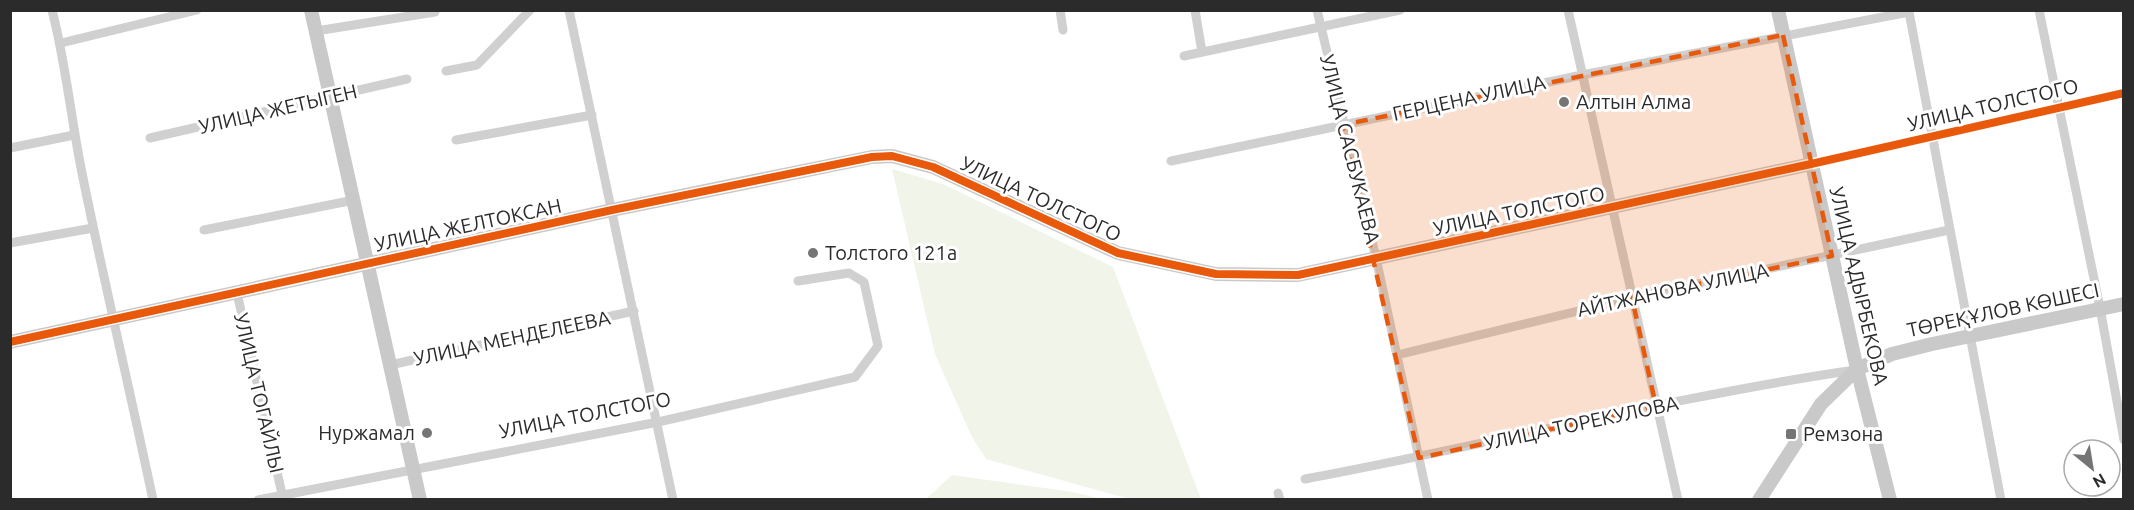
<svg xmlns="http://www.w3.org/2000/svg" width="2134" height="510" font-family="Ubuntu,sans-serif">
<style>
.green{fill:#f1f4e9}
.lines{fill:none;stroke-linecap:round;stroke-linejoin:round}
.street{stroke:#d0d0d0;stroke-width:9}
.secondary{stroke:#c9c9c9;stroke-width:14}
.cycleway-casing{stroke:#fff;stroke-width:11}
.cycleway{stroke:#e8590c;stroke-width:8}
.marked{fill:#e8590c;fill-opacity:0.2;stroke:#e8590c;stroke-width:4.5;stroke-dasharray:12 8;stroke-linejoin:round}
.poi-dot{fill:#757575;stroke:#fff;stroke-width:2}
.labels{text-anchor:middle;stroke-width:6;stroke-linejoin:round;paint-order:stroke}
.street-label{font-size:20px;fill:#2b2b2b;stroke:#fff}
.poi-label{font-size:20px;fill:#2b2b2b;stroke:#fff;text-anchor:start}
</style>
<rect width="100%" height="100%" fill="#fff"/>
<g class="green">
<path d="M892,169L943,184L1113,267L1201,499H1129L986,459L972,437L935,354Z"/>
<path d="M952,475L1073,492L1103,499H926Z"/>
</g>
<g class="lines">
<g class="street">
<path d="M52,10C66,64 71,119 82,173C104,282 130,390 153,500"/>
<path d="M569,10L673,500"/>
<path d="M1060,10L1063,30"/>
<path d="M1195,10L1202,52"/>
<path d="M1317,10L1376,258L1428,500"/>
<path d="M1568,10L1678,500"/>
<path d="M2039,10L2100,308L2124,440"/>
<path d="M316,31L435,12"/>
<path d="M61,43L197,10"/>
<path d="M1184,56L1400,10"/>
<path d="M446,71L477,65L530,10"/>
<path d="M150,138L407,79"/>
<path d="M456,140L592,115"/>
<path d="M10,148L74,135"/>
<path d="M1171,161L1582,75L1909,12L2001,500"/>
<path d="M1811,164L2124,93"/>
<path d="M204,230L354,200"/>
<path d="M10,243L93,228"/>
<path d="M237,293L282,494"/>
<path d="M1397,355L1632,298L1949,230"/>
<path d="M390,365L634,311"/>
<path d="M1305,479C1489,445 1670,397 1855,370"/>
<path d="M1278,493L1280,500"/>
<path d="M258,500L658,422L855,377L878,346L864,282L849,273L798,281"/>
</g>
<g class="secondary">
<path d="M311,10L420,500"/>
<path d="M1778,10L1857,369L1890,500"/>
<path d="M10,342L612,210L872,157L892,156L933,167L1118,253L1216,274L1298,275L1811,164"/>
<path d="M1759,500L1821,404L1857,369L1892,354L1932,344L2124,304"/>
</g>
<g class="cycleway-casing">
<path id="cycleway" d="M10,342L612,210L872,157L892,156L933,167L1118,253L1216,274L1298,275L1811,164L2124,93"/>
</g>
<use href="#cycleway" class="cycleway"/>
</g>
<path class="marked" d="M1783,35L1832,256L1632,298L1656,406L1419,458L1342,125Z"/>
<g class="poi-dot">
<circle cx="1564" cy="102" r="6"/>
<circle cx="813" cy="253" r="6"/>
<circle cx="427" cy="433" r="6"/>
<rect x="1785" y="428" width="12" height="12" rx="3"/>
</g>
<g class="labels">
<g class="street-label">
<text transform="translate(1469 98) rotate(-12)" y="7">ГЕРЦЕНА УЛИЦА</text>
<text transform="translate(1993 105) rotate(-13)" y="7">УЛИЦА ТОЛСТОГО</text>
<text transform="translate(278 109) rotate(-13)" y="7">УЛИЦА ЖЕТЫГЕН</text>
<text transform="translate(1350 149) rotate(76)" y="7">УЛИЦА САСБУКАЕВА</text>
<text transform="translate(1041 199) rotate(25)" y="7">УЛИЦА ТОЛСТОГО</text>
<text transform="translate(1519 211) rotate(-12)" y="7">УЛИЦА ТОЛСТОГО</text>
<text transform="translate(468 225) rotate(-12)" y="7">УЛИЦА ЖЕЛТОКСАН</text>
<text transform="translate(1859 286) rotate(77)" y="7">УЛИЦА АДЫРБЕКОВА</text>
<text transform="translate(1673 290) rotate(-12)" y="7">АЙТЖАНОВА УЛИЦА</text>
<text transform="translate(2003 310) rotate(-12)" y="7">ТӨРЕҚҰЛОВ КӨШЕСІ</text>
<text transform="translate(512 338) rotate(-12)" y="7">УЛИЦА МЕНДЕЛЕЕВА</text>
<text transform="translate(259 393) rotate(77)" y="7">УЛИЦА ТОГАЙЛЫ</text>
<text transform="translate(585 415) rotate(-11)" y="7">УЛИЦА ТОЛСТОГО</text>
<text transform="translate(1581 423) rotate(-12)" y="7">УЛИЦА ТОРЕКУЛОВА</text>
</g>
<g class="poi-label">
<text x="1576" y="109">Алтын Алма</text>
<text x="825" y="260">Толстого 121а</text>
<text x="415" y="440" text-anchor="end">Нуржамал</text>
<text x="1803" y="441">Ремзона</text>
</g>
</g>
<rect width="2134" height="510" fill="none" stroke="#2b2b2b" stroke-width="24"/>
<g transform="translate(2092 468) rotate(150)"><circle r="28" fill="#ffffff" stroke="#aaaaaa" stroke-width="1.5"/>
<path d="M0-4.5L10 22L0 15L-10 22Z" fill="#757575"/>
<text y="-9" font-size="16" font-weight="bold" text-anchor="middle" fill="#2b2b2b">N</text>
</g>
</svg>
